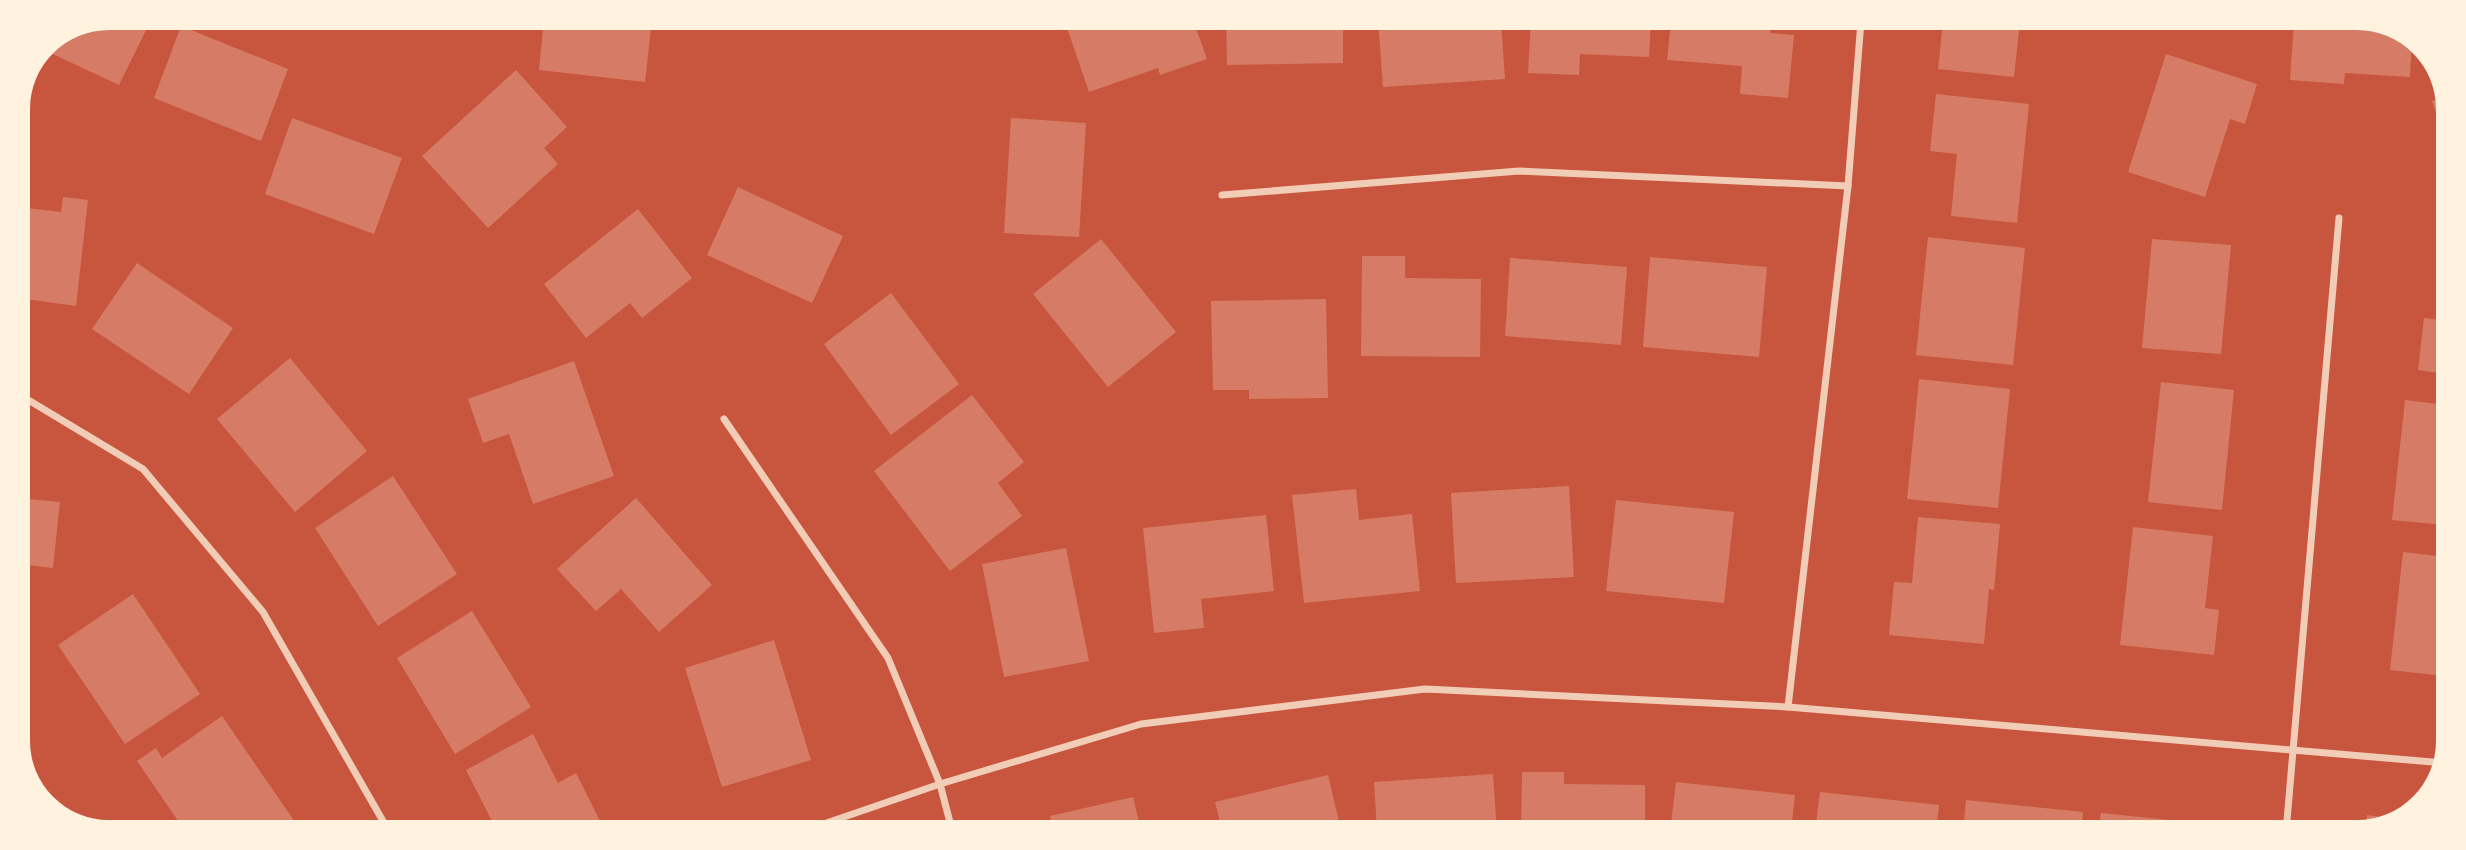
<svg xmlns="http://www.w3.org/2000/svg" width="2466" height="850" font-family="Quicksand,sans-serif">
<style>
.building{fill:#d67c66}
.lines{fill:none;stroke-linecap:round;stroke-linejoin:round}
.minor{stroke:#f1ccb7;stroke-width:7}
</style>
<rect width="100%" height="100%" fill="#c8553d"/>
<g class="building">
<path d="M109,18H152L119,85L42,49L45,44Z"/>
<path d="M544,18L652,19L645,82L539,70Z"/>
<path d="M1064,19L1193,20L1207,59L1160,75L1158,68L1089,92Z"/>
<path d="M1226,20H1343V63L1227,65Z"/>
<path d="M1378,20H1501L1505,79L1383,87Z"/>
<path d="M1531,20L1651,21L1649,57L1580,54L1579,75L1528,73Z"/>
<path d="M1671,21H1772L1770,33L1794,35L1788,98L1740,94L1742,66L1667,60Z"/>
<path d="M1943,21H2020L2014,77L1938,69Z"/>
<path d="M2294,22H2386L2412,41L2410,77L2345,73L2344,84L2290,80Z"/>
<path d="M181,26L288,69L261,141L154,98Z"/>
<path d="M2166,54L2257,84L2245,124L2230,119L2205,197L2128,172Z"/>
<path d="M516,70L567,127L544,148L558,164L488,228L422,156Z"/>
<path d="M1936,94L2029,104L2017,223L1951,216L1957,154L1930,151Z"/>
<path d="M2446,97L2448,102V148L2432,101Z"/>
<path d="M292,118L402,158L374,234L265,194Z"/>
<path d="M1011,118L1086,123L1079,237L1004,233Z"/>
<path d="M738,187L843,236L812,303L707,255Z"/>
<path d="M63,197L88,200L76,306L18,298V207L61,212Z"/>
<path d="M638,209L692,278L642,318L630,303L586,338L544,284Z"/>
<path d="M1928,237L2025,248L2013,365L1916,355Z"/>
<path d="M1101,239L1176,332L1108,387L1033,294Z"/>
<path d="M2152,239L2231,245L2221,354L2142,348Z"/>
<path d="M1362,256H1405V278L1481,279L1480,357L1361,356Z"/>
<path d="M1650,257L1767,267L1759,357L1643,347Z"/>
<path d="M1510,258L1627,267L1621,345L1505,336Z"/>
<path d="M137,263L233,328L189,394L92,329Z"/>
<path d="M891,293L959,384L891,435L824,344Z"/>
<path d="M1326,299L1328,398L1249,399V390H1213L1211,301Z"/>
<path d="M2424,318L2447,321L2446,374L2418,370Z"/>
<path d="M290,358L367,451L295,512L217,419Z"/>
<path d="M574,361L614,476L533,504L509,434L483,443L468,399Z"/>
<path d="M1919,379L2010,389L1998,508L1907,499Z"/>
<path d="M2161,382L2234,390L2222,510L2148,502Z"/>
<path d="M972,395L1024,462L998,483L1022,516L950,571L874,471Z"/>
<path d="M2405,400L2446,405L2445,525L2392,520Z"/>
<path d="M393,476L457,574L378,626L315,528Z"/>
<path d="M1569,486L1574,577L1456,583L1451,493Z"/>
<path d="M1356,489L1359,520L1412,514L1420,591L1304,603L1292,495Z"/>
<path d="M18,498L60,502L53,568L18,564Z"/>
<path d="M636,498L712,585L659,632L621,589L596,611L557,569Z"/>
<path d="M1616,500L1734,512L1724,603L1606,591Z"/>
<path d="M1266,515L1274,591L1201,599L1204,628L1154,633L1143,528Z"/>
<path d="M1918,517L2000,524L1994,590L1989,589L1984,644L1889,635L1894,582L1912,583Z"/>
<path d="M2133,527L2213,536L2205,608L2219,610L2214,655L2120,645Z"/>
<path d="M1066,548L1089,661L1004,677L982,564Z"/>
<path d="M2403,552L2445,557L2444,676L2390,670Z"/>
<path d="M133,594L200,694L125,744L58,645Z"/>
<path d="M472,611L531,707L455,754L397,658Z"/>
<path d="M774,640L811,760L722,787L685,668Z"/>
<path d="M222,716L293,819L279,828H183L137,761L156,748L162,758Z"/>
<path d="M533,734L558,783L576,773L604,829H496L466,770Z"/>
<path d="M1522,772H1564V784L1645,785V831H1521Z"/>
<path d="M1493,774L1497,831L1377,830L1374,782Z"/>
<path d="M1328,775L1341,830H1222L1215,802Z"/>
<path d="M1676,782L1795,795L1791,831H1670Z"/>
<path d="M1820,792L1939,805L1936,832L1815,831Z"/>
<path d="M1133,797L1141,830H1053L1050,816Z"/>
<path d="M1966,800L2083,812L2081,832H1963Z"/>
<path d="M2101,813L2219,825L2218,832H2098Z"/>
<path d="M2367,815L2398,819L2366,830Z"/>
</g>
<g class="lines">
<g class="minor">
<path d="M1222,195L1519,171L1848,186"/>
<path d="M18,399L30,401L143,469L263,612L387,828"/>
<path d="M724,419L888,658L940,784L952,830"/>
<path d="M1788,707L1848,186L1861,21"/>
<path d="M809,829L940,784L1141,724L1425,689L1788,707L2444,763"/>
<path d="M2286,832L2339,218"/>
</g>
</g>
<path d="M0 0H2466V850H0ZM109 30H2357A79 79 0 0 1 2436 109V741A79 79 0 0 1 2357 820H109A79 79 0 0 1 30 741V109A79 79 0 0 1 109 30Z" fill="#fff3e0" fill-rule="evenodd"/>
</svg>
